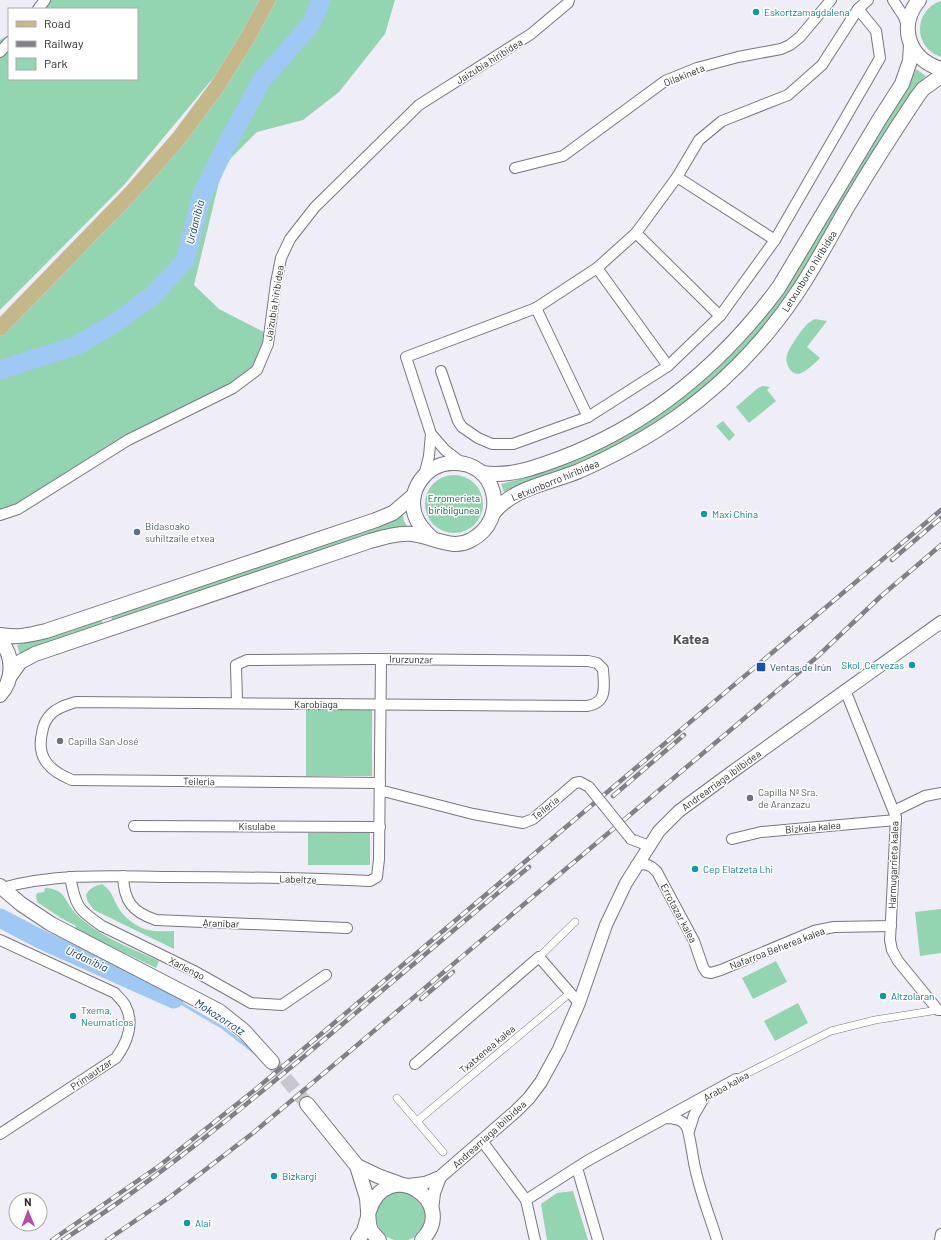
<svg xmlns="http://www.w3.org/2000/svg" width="941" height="1240" font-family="Barlow,sans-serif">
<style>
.green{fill:#93d4b1}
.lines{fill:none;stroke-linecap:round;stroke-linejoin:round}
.stream{stroke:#a0c8f4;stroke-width:3}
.river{stroke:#a0c8f4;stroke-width:19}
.secondary-tunnel{stroke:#c8c7d0;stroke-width:14;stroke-dasharray:14 7;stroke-linecap:butt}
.pedestrian-casing{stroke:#77777f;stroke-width:8}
.minor-casing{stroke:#77777f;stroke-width:12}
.tertiary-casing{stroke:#77777f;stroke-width:14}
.secondary-casing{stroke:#77777f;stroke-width:16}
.primary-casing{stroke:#cdcccd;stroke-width:16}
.pedestrian{stroke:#fff;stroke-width:7}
.minor{stroke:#fff;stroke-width:10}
.tertiary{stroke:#fff;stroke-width:12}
.secondary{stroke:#fff;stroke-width:14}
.primary{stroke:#c4b88a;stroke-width:15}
.rail-casing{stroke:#818086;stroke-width:4.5}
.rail{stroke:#fff;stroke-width:3;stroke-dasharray:9;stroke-linecap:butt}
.minor-bridge-casing{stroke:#77777f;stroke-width:12;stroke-linecap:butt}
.minor-bridge{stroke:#fff;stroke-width:10}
.culture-dot{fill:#0f9aa8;stroke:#fff;stroke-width:1.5}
.service-dot{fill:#5c6f8a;stroke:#fff;stroke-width:1.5}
.transit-dot{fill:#1a4fb4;stroke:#fff;stroke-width:1.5}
.worship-dot{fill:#6b7280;stroke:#fff;stroke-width:1.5}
.labels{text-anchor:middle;stroke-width:3;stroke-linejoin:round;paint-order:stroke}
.culture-label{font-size:10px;fill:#0d838f;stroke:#fff;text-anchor:start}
.street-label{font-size:10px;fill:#2d2c30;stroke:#fff}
.park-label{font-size:10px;fill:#026441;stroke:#fff}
.service-label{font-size:10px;fill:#4e5e75;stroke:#fff;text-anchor:start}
.transit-label{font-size:10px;fill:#164399;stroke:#fff;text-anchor:start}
.worship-label{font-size:10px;fill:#5b616d;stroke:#fff;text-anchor:start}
.water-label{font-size:11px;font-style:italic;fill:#083f6f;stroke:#fff}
.district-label{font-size:14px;font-weight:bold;fill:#515159;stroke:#fff}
</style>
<rect width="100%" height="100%" fill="#efeef8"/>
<g class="green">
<path d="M50,0H395L385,34L339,92L303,120L257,132L223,166L194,285L219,309L264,332L268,344L257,370L128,440L18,509L0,512V327L179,138L244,41L124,185L0,310V40L9,35V79H137V9H44Z"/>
<path d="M941,1V57C913,48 913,10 941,1Z"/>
<path d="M916,69L926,76C913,88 905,104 896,118C875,151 855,185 835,218C810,260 786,304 753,340C704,394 643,438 576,465C552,475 528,483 504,492L501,484L528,477L557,467L647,422L673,405L699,384L721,365L739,347L765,316L794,276L910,83Z"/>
<path d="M815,319L827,321L807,347L820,358C815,363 809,369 803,372C793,379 784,364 787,355C789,348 804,325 810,322C811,321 813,320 815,319Z"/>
<path d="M763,386L770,387L767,390L776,401L749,423L736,407L758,388Z"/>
<path d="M723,421L735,435L729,441L716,426Z"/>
<circle cx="454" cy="504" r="29"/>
<path d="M403,515L404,521L407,526L385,529L112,620L111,616L383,525Z"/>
<path d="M101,619L103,624L42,645L20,654L17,645L40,639Z"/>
<rect x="306" y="710" width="66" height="66"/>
<rect x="308" y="833" width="62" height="32"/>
<path d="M102,884C113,892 112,897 118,907C123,917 138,928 148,930C156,932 165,931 174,931V949L94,910L88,902L86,895C90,888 94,886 102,884Z"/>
<path d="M45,888C66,889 64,901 76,914C96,935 133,949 159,961L156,968L75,929L76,926L61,918L37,902L36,896L37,893L44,892Z"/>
<path d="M941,909V953L920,956L915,912Z"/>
<path d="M776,961L787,982L753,999L742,978Z"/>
<path d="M798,1003L808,1023L775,1041L764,1021Z"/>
<path d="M573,1191L588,1240H547L541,1204L557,1193Z"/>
<circle cx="401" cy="1216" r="25"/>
</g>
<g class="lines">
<path class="stream" d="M174,999L223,1028L254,1052"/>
<g class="river">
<path d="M0,370L78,345L118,321L153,295L185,261L201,197L224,150L261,81L312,23L321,0"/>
<path d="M0,918L42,940L174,999"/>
</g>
<path class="secondary-tunnel" d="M272,1062L307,1104"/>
<g class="pedestrian-casing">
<g id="pedestrian">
<path d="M539,957L575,922"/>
<path d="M736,1079L831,1031L875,1020L938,1010"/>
<path d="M397,1098L443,1152"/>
<path d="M417,1121L570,993"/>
</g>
</g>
<g class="minor-casing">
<g id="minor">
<path d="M893,0L904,17L907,26"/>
<path d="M38,9L45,0"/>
<path d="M0,52L9,42"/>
<path d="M515,168L563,156L665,81L697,68L738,57L781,49L790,45L800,37L831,0"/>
<path d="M677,177L775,240"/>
<path d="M636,233L720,316"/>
<path d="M597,268L668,366"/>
<path d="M536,308L588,417"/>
<path d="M441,371L458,421L462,427L478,438L492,444H513L588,417L668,366L720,316L775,240L880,58L876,31L858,9"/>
<path d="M431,434L445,450L463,464"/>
<path d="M424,476L429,456L431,434L406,357L536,308L597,268L636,233L677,177L699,140L722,121L788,95L822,65L858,9L868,0"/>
<path d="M0,515L18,509L128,440L233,388L257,370L268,344L276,283L281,258L290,239L315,207L419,105L531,34L568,3L569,0"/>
<path d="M845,690L896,817L890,940L892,950L898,961L938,1010H941"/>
<path d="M237,703L236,665L247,660L374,659L588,661L597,663L603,669C604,686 608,703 587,706L76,702C67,705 58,707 51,714C46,719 43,726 42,733C36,758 50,771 72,780L380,783"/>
<path d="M380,791L387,792L473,814L523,823L533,819L575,783L580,782L589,787"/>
<path d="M894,811L925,796L941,793"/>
<path d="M134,826L380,827"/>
<path d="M631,839L649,846"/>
<path d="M732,839L761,832L896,820"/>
<path d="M636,865C646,863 651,865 657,872L694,941L703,967L706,972L711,973L721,970L814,931L834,927L891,926"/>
<path d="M123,876C124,901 132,912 156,920L347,928"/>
<path d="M70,877C76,906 77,909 102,926L196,972L251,1003L282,1005L326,975"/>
<path d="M0,890L2,888C57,873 113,876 170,877C237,877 303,878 370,881L377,877L379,859L381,659"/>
<path d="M0,940L115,993C118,997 123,1001 125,1005C135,1023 127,1043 116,1058L0,1134"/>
<path d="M415,1064L539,957L579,1003"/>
<path d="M667,1118C675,1119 682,1119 686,1126C690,1132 693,1162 696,1172C701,1195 710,1217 717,1240"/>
<path d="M689,1131L694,1115L704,1098"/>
<path d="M482,1141L526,1200L535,1240"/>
<path d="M577,1168L598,1240"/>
<path d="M526,1200L587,1161L736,1079"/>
<path d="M940,1240L941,1234"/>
</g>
</g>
<g class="tertiary-casing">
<g id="tertiary">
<path d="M408,1185L425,1183L440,1177L516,1111L529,1098L541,1082L559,1049L579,1003L606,925L626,883L659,831L679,811L732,772L941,622"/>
<path d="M432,1210L434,1193L440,1177"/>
</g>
</g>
<g class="secondary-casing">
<g id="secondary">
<path d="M919,0C897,27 909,59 941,69"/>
<path d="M482,473C510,477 534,468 561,458C651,424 722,364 779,287L879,120L902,84L910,61L911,45"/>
<path d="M494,512C515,487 550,483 579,471C613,456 647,438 678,416C724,383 765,341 797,293C816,265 831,235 848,206C870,169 893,133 917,97L923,89L941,76"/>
<path d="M0,635C17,638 30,635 46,631L376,520L393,513L414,495"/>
<path d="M0,640C14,656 14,679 0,695"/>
<path d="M10,676L20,662L35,654L370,541C384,537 398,533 412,534C432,536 452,551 471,540C511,519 496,460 452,463C426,464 407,490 415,515C418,525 425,532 433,539"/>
<path d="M0,886L21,904L51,924L219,1011L244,1031L272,1062"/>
<path d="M307,1104L357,1166L367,1198L369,1224L371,1231L379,1240"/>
<path d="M357,1166L378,1176L400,1184"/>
<path d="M369,1211C387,1155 460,1201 422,1240"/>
<path d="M358,1240L364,1231L368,1217"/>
</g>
</g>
<g class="primary-casing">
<path id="primary" d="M0,328L132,192L179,138L217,87L248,37L268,0"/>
</g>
<use href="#pedestrian" class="pedestrian"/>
<use href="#minor" class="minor"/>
<use href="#tertiary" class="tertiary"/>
<use href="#secondary" class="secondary"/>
<use href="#primary" class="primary"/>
<g class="rail-casing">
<g id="rail">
<path d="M892,560L941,518"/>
<path d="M613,796L684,735"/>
<path d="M421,999L453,972"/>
<path d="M52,1240L159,1166L256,1089L941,510"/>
<path d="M63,1240C159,1178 245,1106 332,1033C397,978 463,922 529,867"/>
<path d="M107,1240L170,1197L253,1133L817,657L880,597L941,545"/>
</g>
</g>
<use href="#rail" class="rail"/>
<g class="minor-bridge-casing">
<path id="minor-bridge" d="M589,787L631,839"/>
</g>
<use href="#minor-bridge" class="minor-bridge"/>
</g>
<g class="culture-dot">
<circle cx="756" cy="12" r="4"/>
<circle cx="704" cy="514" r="4"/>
<circle cx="912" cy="665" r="4"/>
<circle cx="695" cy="869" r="4"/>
<circle cx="883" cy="996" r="4"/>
<circle cx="73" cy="1016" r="4"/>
<circle cx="274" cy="1176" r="4"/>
<circle cx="187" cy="1223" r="4"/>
</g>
<circle class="service-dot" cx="137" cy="532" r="4"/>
<rect class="transit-dot" x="756" y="662" width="10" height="10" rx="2"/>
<g class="worship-dot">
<circle cx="60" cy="741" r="4"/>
<circle cx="750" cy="798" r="4"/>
</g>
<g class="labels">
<g class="culture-label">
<text x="764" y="16">Eskortzamagdalena</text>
<text x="712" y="518">Maxi China</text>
<text x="904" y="669" text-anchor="end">Skol, Cervezas</text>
<text x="703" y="873">Cep Elatzeta Lhi</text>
<text x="891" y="1000">Altzolaran</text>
<text x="81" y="1014">Txema,<tspan x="81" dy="12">Neumaticos</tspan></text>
<text x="282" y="1180">Bizkargi</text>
<text x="195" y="1227">Alai</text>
</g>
<g class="street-label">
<text transform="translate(489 61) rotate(-32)" y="4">Jaizubia hiribidea</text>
<text transform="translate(684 75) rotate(-22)" y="4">Oilakineta</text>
<text transform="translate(809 271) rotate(-58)" y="4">Letxunborro hiribidea</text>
<text transform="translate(274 303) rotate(-81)" y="4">Jaizubia hiribidea</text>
<text transform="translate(555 480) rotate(-22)" y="4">Letxunborro hiribidea</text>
<text transform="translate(411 659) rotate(1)" y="4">Irurzunzar</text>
<text x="316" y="708">Karobiaga</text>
<text transform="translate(721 780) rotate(-36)" y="4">Andrearriaga ibilbidea</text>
<text transform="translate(199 781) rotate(1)" y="4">Teileria</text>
<text transform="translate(545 808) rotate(-39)" y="4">Teileria</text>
<text x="257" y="830">Kisulabe</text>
<text transform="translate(813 827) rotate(-5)" y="4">Bizkaia kalea</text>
<text transform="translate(893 865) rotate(-88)" y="4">Harmugarrieta kalea</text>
<text transform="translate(298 879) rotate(2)" y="4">Labeltze</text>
<text transform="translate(679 913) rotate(62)" y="4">Errotazar kalea</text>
<text transform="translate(221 923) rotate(2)" y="4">Aranibar</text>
<text transform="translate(777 948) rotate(-21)" y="4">Nafarroa Beherea kalea</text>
<text transform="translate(187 968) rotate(27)" y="4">Xarlengo</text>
<text transform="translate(487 1049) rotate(-40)" y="4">Txatxenea kalea</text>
<text transform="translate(91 1074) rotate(-34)" y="4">Primautzar</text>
<text transform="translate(726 1086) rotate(-29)" y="4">Araba kalea</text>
<text transform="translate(489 1134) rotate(-42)" y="4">Andrearriaga ibilbidea</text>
</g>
<g class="park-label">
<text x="454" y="502">Erromerieta<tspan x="454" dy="12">biribilgunea</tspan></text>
</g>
<g class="service-label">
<text x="145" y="530">Bidasoako<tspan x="145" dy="12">suhiltzaile etxea</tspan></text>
</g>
<g class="transit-label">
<text x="770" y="671">Ventas de Irún</text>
</g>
<g class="worship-label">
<text x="68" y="745">Capilla San José</text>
<text x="758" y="796">Capilla Nª Sra.<tspan x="758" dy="12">de Aranzazu</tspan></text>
</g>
<g class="water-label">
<text transform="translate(195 222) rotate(-76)" y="4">Urdanibia</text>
<text transform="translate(87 959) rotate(25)" y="4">Urdanibia</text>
<text transform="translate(220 1017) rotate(33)" y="4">Mokozorrotz</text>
</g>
<g class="district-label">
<text x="691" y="644">Katea</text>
</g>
</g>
<rect x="8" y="8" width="130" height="72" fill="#ffffff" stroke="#ababac"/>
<rect x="16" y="21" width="20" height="6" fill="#c4b88a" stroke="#ababac"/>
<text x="44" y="28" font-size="12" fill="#2d2c30">Road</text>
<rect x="16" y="41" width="20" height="6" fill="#818086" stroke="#ababac"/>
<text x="44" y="48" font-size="12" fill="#2d2c30">Railway</text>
<rect x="16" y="58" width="20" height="12" fill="#93d4b1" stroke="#ababac"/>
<text x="44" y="68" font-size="12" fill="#2d2c30">Park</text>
<g transform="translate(28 1212) rotate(359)"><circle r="19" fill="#ffffff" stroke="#ababac"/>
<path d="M0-3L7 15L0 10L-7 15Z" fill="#b24bae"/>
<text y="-6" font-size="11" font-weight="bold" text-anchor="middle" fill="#2d2c30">N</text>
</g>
</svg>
